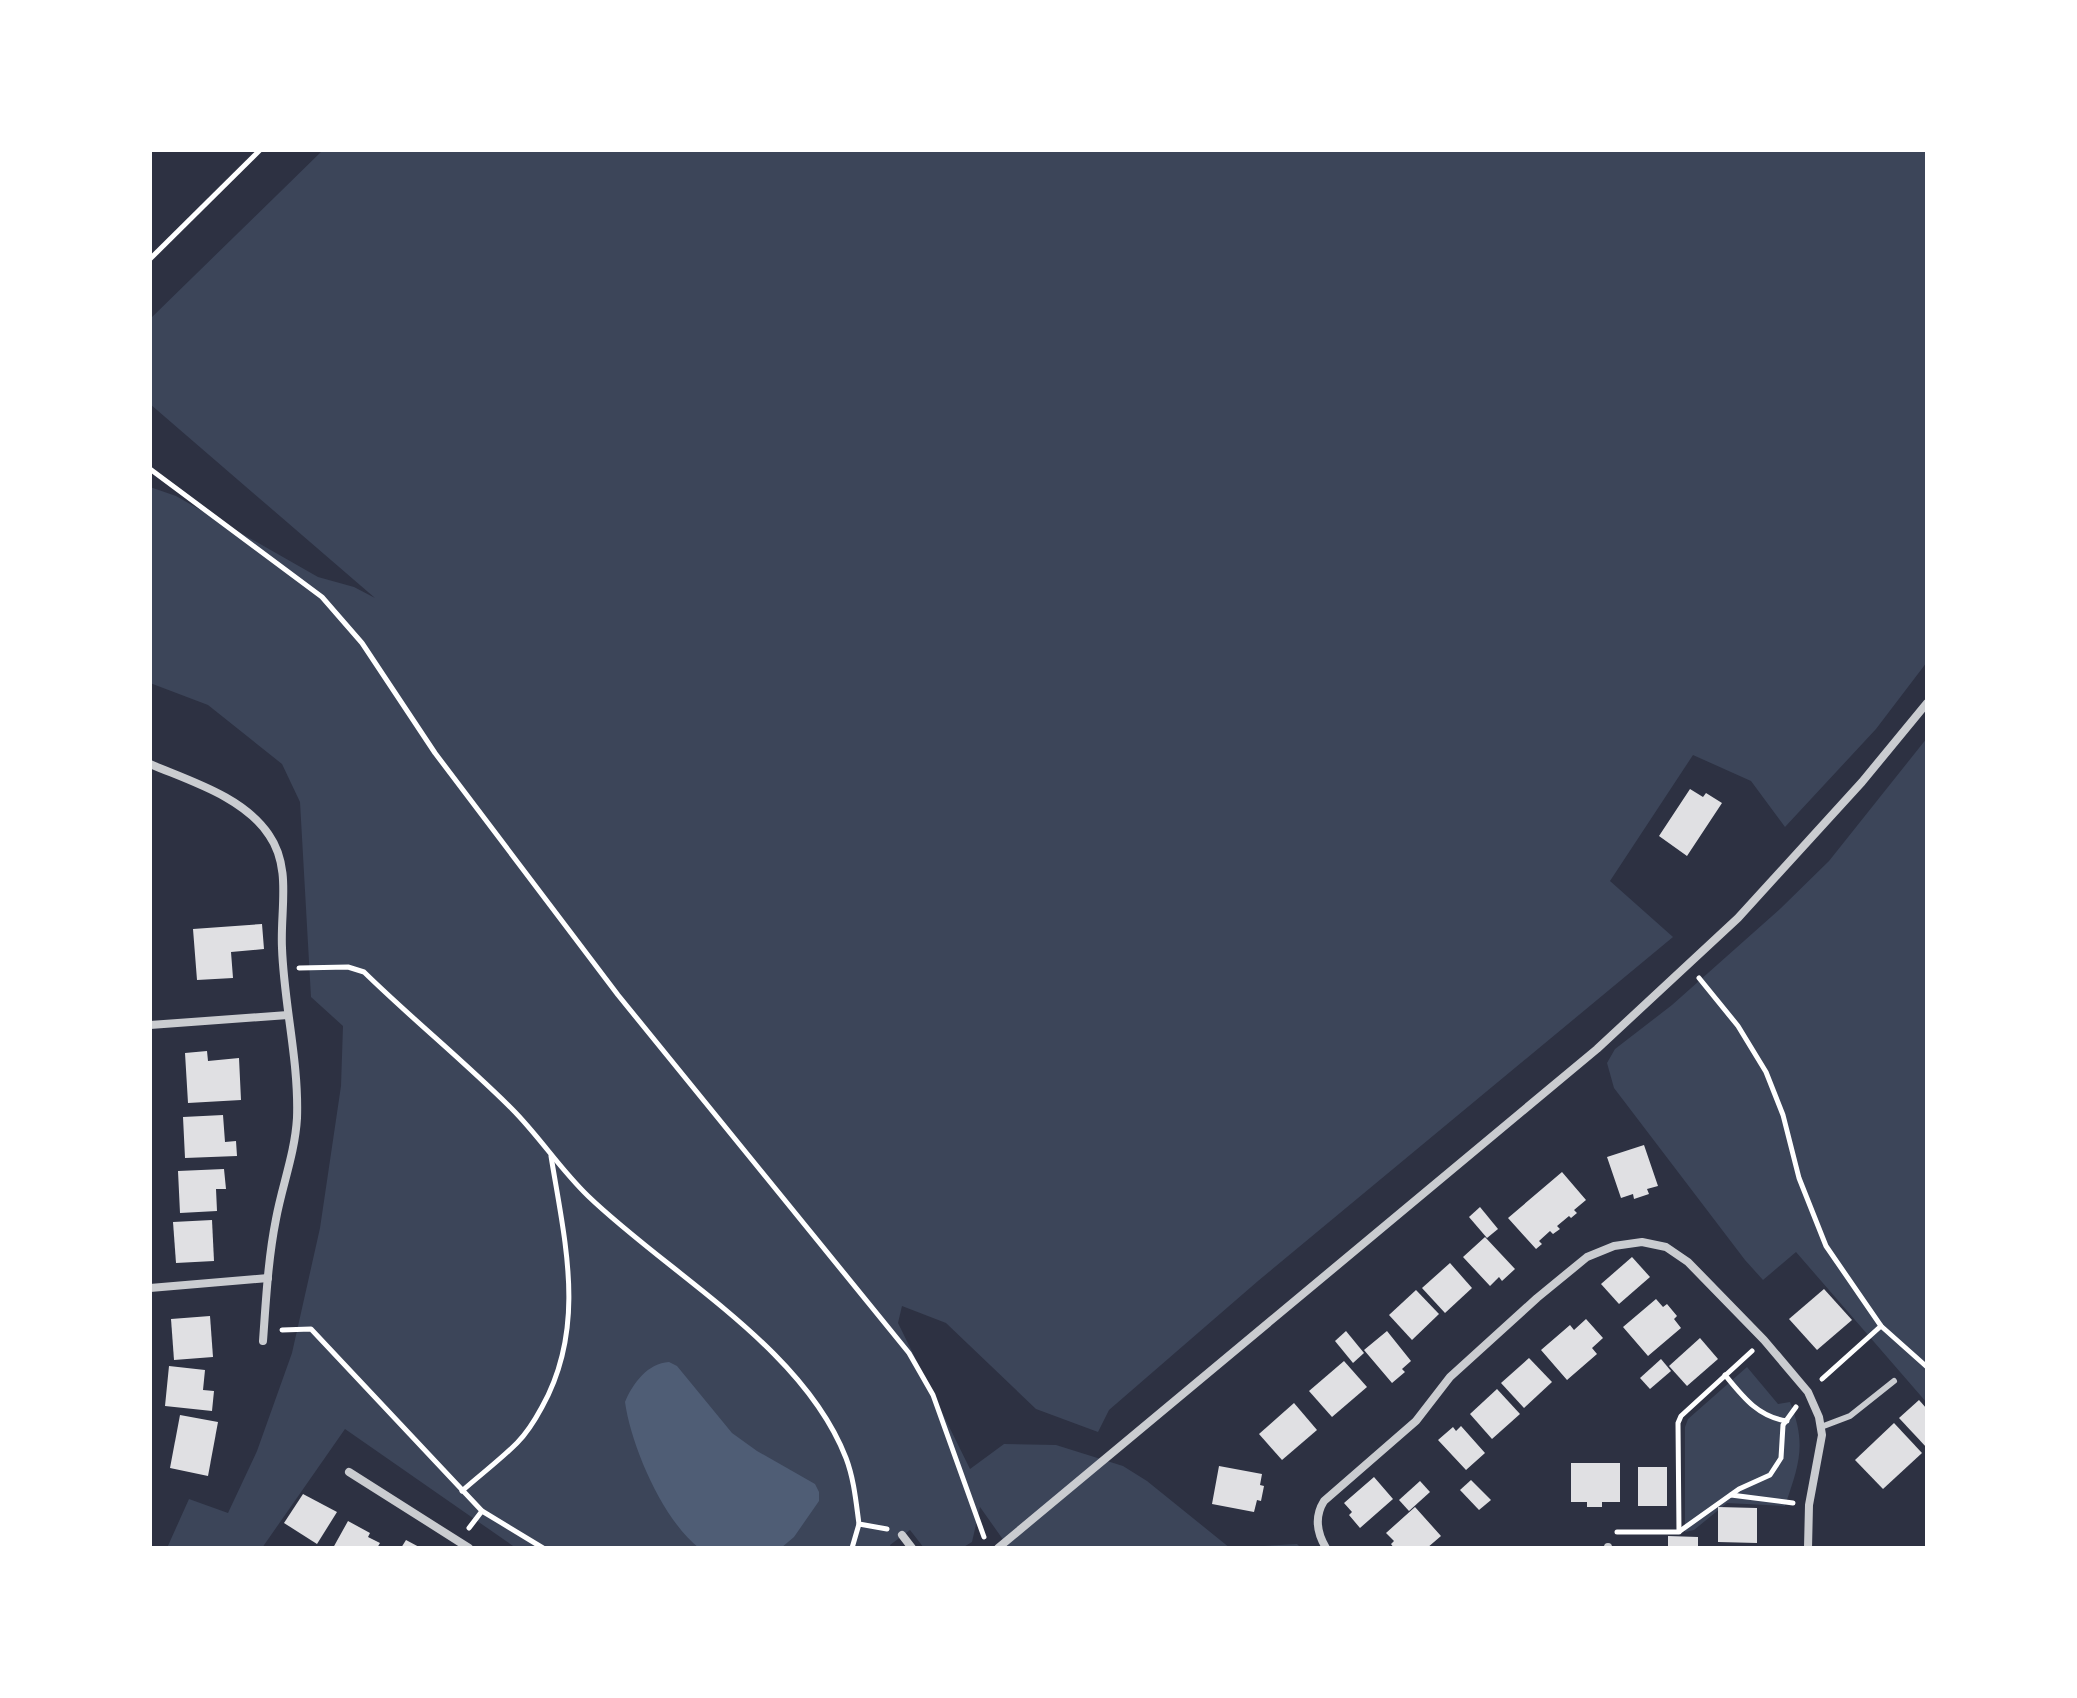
<svg xmlns="http://www.w3.org/2000/svg" width="2077" height="1698" font-family="'Playfair Display',serif">
<style>
.green{fill:#3c4559}
.water{fill:#4f5d75}
.building{fill:#e0e0e3}
.lines{fill:none;stroke-linecap:round;stroke-linejoin:round}
.path{stroke:#fff;stroke-width:5}
.service{stroke:#caccd0;stroke-width:6}
.minor{stroke:#caccd0;stroke-width:8}
</style>
<rect width="100%" height="100%" fill="#2d3142"/>
<g class="green">
<path d="M323,150H1927V662L1876,729L1785,827L1751,781L1693,755L1610,881L1673,937L1258,1281L1109,1410L1098,1432L1036,1409L946,1323L902,1306L898,1323L970,1469L1004,1444L1056,1445L1123,1466L1147,1481L1230,1548L1297,1544L1301,1548H1009L980,1507L972,1542L962,1548H924L910,1530L890,1545L891,1548H516L345,1429L262,1548H167L189,1499L228,1513L257,1451L292,1353L320,1228L341,1086L343,1026L311,997L300,802L282,764L208,705L150,683V487L176,496L318,577L354,587L375,598L150,404V319Z"/>
<path d="M1927,738V1403L1796,1252L1763,1280L1745,1260L1614,1088L1607,1063L1615,1049L1672,1005L1781,908L1829,861Z"/>
<path d="M1747,1367L1778,1404L1790,1402C1807,1445 1799,1464 1785,1506L1727,1503L1694,1530L1685,1532V1427L1688,1419Z"/>
</g>
<path class="water" d="M669,1362L677,1366L732,1433L757,1451L815,1484L819,1492V1501L794,1537L781,1548H699C663,1520 631,1446 625,1402C633,1383 648,1363 669,1362Z"/>
<g class="building">
<path d="M1690,789L1703,797L1706,793L1722,803L1687,856L1659,836Z"/>
<path d="M262,924L264,949L231,952L233,978L197,980L193,929Z"/>
<path d="M207,1051L208,1061L239,1058L241,1100L188,1103L185,1053Z"/>
<path d="M223,1115L225,1142L236,1141L237,1156L185,1158L183,1117Z"/>
<path d="M1644,1145L1658,1186L1647,1189L1649,1194L1634,1199L1633,1194L1621,1198L1607,1157Z"/>
<path d="M224,1169L226,1189H216L217,1211L180,1213L178,1171Z"/>
<path d="M1562,1172L1586,1200L1574,1210L1577,1213L1571,1218L1569,1216L1557,1226L1560,1229L1553,1234L1550,1231L1539,1241L1542,1244L1536,1249L1508,1218Z"/>
<path d="M1480,1207L1498,1229L1487,1238L1469,1217Z"/>
<path d="M212,1220L214,1261L176,1263L173,1222Z"/>
<path d="M1485,1237L1515,1269L1502,1281L1499,1277L1490,1286L1463,1257Z"/>
<path d="M1632,1257L1650,1277L1619,1304L1601,1284Z"/>
<path d="M1450,1263L1472,1288L1445,1313L1422,1288Z"/>
<path d="M1824,1289L1852,1320L1817,1350L1789,1319Z"/>
<path d="M1416,1290L1439,1314L1412,1340L1389,1315Z"/>
<path d="M1656,1299L1663,1307L1667,1304L1677,1316L1674,1319L1681,1328L1648,1356L1623,1327Z"/>
<path d="M210,1316L213,1357L174,1360L171,1319Z"/>
<path d="M1586,1319L1603,1338L1592,1348L1597,1354L1567,1380L1541,1350L1570,1325L1574,1330Z"/>
<path d="M1346,1331L1364,1353L1353,1363L1335,1341Z"/>
<path d="M1387,1331L1411,1361L1402,1369L1405,1372L1392,1383L1364,1350Z"/>
<path d="M1700,1338L1718,1359L1687,1386L1669,1366Z"/>
<path d="M1529,1358L1552,1382L1524,1408L1501,1383Z"/>
<path d="M1661,1359L1671,1371L1650,1389L1640,1378Z"/>
<path d="M1344,1361L1367,1387L1332,1417L1309,1391Z"/>
<path d="M169,1366L205,1370L203,1390L214,1391L212,1411L165,1406Z"/>
<path d="M1497,1389L1520,1414L1492,1439L1470,1414Z"/>
<path d="M1919,1400L1927,1409V1448L1899,1418Z"/>
<path d="M1294,1403L1317,1430L1282,1460L1259,1434Z"/>
<path d="M180,1415L218,1422L208,1476L170,1468Z"/>
<path d="M1894,1423L1922,1453L1883,1489L1855,1460Z"/>
<path d="M1461,1426L1485,1453L1466,1470L1438,1440L1453,1427L1456,1431Z"/>
<path d="M1571,1463H1620V1502H1602V1507H1587V1502H1571Z"/>
<path d="M1219,1466L1262,1474L1260,1485L1264,1486L1261,1501L1257,1500L1254,1512L1212,1504Z"/>
<rect x="1638" y="1467" width="29" height="39"/>
<path d="M1374,1477L1393,1499L1360,1528L1349,1515L1352,1512L1344,1503Z"/>
<path d="M1471,1480L1491,1500L1479,1510L1460,1490Z"/>
<path d="M1420,1481L1430,1492L1409,1511L1399,1500Z"/>
<path d="M303,1494L337,1512L317,1544L284,1523Z"/>
<path d="M1415,1507L1441,1536L1427,1548H1394L1391,1544L1394,1541L1386,1533Z"/>
<path d="M1718,1507L1757,1508V1543L1718,1542Z"/>
<path d="M348,1521L370,1533L368,1537L380,1543L377,1548H333Z"/>
<path d="M1668,1536L1698,1537V1548H1668Z"/>
<path d="M406,1540L421,1548H401Z"/>
</g>
<g class="lines">
<g class="path">
<path d="M150,259L260,150"/>
<path d="M150,469L322,597L362,643L435,753L618,995L909,1353L933,1395L984,1537"/>
<path d="M299,968L348,967L364,972C412,1019 464,1061 512,1109C539,1136 560,1169 588,1196C670,1275 803,1347 846,1458C854,1479 856,1502 859,1524L887,1529"/>
<path d="M1699,978L1738,1026L1766,1072L1783,1115L1799,1178L1826,1246L1881,1326L1927,1367"/>
<path d="M282,1330L311,1329L482,1511L543,1548"/>
<path d="M1725,1375C1743,1397 1758,1417 1787,1421"/>
<path d="M1822,1379L1881,1326"/>
<path d="M462,1491C480,1475 500,1460 517,1443C527,1433 535,1420 542,1407C587,1326 565,1243 551,1156"/>
<path d="M1731,1495L1793,1503"/>
<path d="M469,1528L482,1511"/>
<path d="M1680,1531L1739,1489L1770,1475L1781,1458L1783,1425L1796,1407"/>
<path d="M1617,1532H1679L1678,1423L1681,1416L1752,1351"/>
<path d="M852,1548L859,1524"/>
</g>
<path class="service" d="M1821,1427L1850,1416L1894,1381"/>
<g class="minor">
<path d="M150,764C190,781 244,797 269,835C292,868 280,910 282,948C284,1005 299,1061 297,1118C295,1153 282,1186 276,1219C268,1259 266,1300 263,1341"/>
<path d="M150,1025L288,1015"/>
<path d="M150,1288L268,1278"/>
<path d="M349,1472L469,1548"/>
<path d="M902,1535L912,1548"/>
<path d="M998,1548L1597,1049L1738,918L1862,782L1927,703"/>
<path d="M1326,1548C1317,1533 1314,1517 1324,1501L1416,1421L1450,1377L1537,1298L1587,1257L1614,1246L1642,1242L1666,1247L1688,1262L1764,1340L1808,1392L1819,1417L1822,1435L1809,1505L1808,1548"/>
<path d="M1608,1548V1547"/>
</g>
</g>
<rect width="2077" height="1698" fill="none" stroke="#ffffff" stroke-width="304"/>
</svg>
